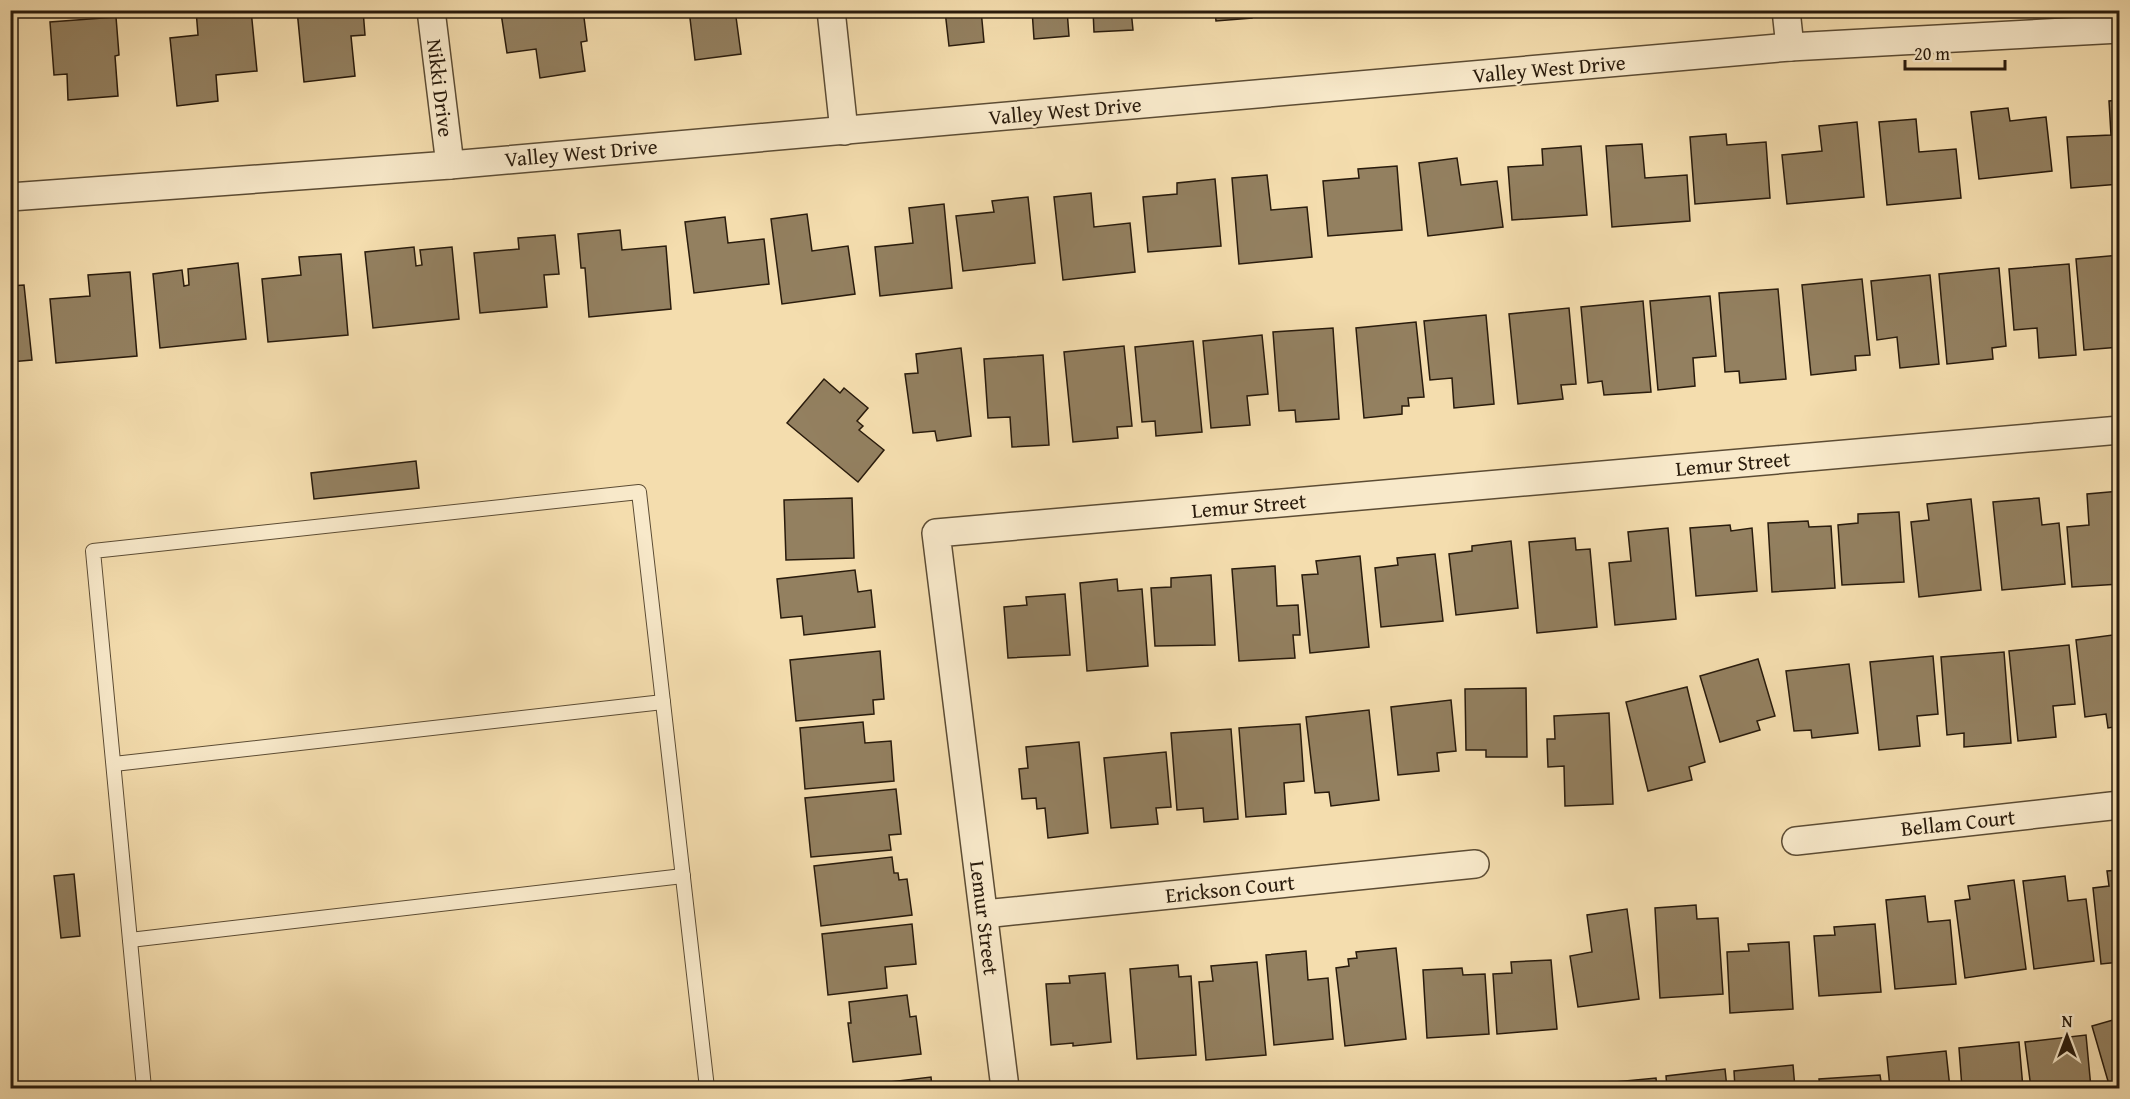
<svg xmlns="http://www.w3.org/2000/svg" width="2130" height="1099" font-family="'Gentium Book Plus',serif">
<style>
.building{fill:#938060;stroke:#291b0c;stroke-width:1.5}
.lines{fill:none;stroke-linecap:round;stroke-linejoin:round}
.lane-casing{stroke:#5c4c34;stroke-width:16}
.street-casing{stroke:#5c4c34;stroke-width:30}
.lane{stroke:#f8e9ca;stroke-width:14}
.street{stroke:#f8e9ca;stroke-width:27}
.labels{text-anchor:middle;stroke-width:4.5;stroke-linejoin:round;paint-order:stroke}
.street-label{font-size:21px;fill:#291b0c;stroke:#f8e9ca}
</style>
<rect width="100%" height="100%" fill="#f4ddae"/>
<filter id="stains"><feTurbulence type="fractalNoise" baseFrequency=".00333" numOctaves="4"/><feColorMatrix values="0 0 0 0 .2 0 0 0 0 .09 0 0 0 0 .02 0 0 0 .5 -.17"/></filter>
<radialGradient id="worn" r=".72"><stop offset=".6" stop-color="#630" stop-opacity="0"/><stop offset="1" stop-color="#630" stop-opacity=".3"/></radialGradient>
<g class="building">
<path d="M196,10H251L257,71L216,75L218,101L177,106L170,38L198,35Z"/>
<path d="M297,10H363L365,35L351,36L355,76L304,82Z"/>
<path d="M520,10H583L587,41L581,42L585,71L540,78L536,49L507,53L501,13Z"/>
<path d="M689,10H765V13L736,17L741,54L695,60Z"/>
<path d="M899,10H981L984,42L949,46L945,11L900,16Z"/>
<path d="M1032,10H1067L1069,36L1034,39Z"/>
<path d="M1093,10H1131L1133,30L1094,32Z"/>
<path d="M1178,10H1252V18L1216,21L1215,11L1178,14Z"/>
<path d="M1276,10H1313V13L1276,15Z"/>
<path d="M116,17L119,55L115,56L118,96L68,100L67,74L54,75L50,22Z"/>
<path d="M2120,100V184L2071,188L2067,137L2111,135L2109,101Z"/>
<path d="M2008,108L2010,121L2046,117L2052,171L1979,179L1971,112Z"/>
<path d="M1916,119L1919,152L1956,149L1961,198L1887,205L1879,122Z"/>
<path d="M1857,122L1864,197L1787,204L1782,155L1822,151L1819,126Z"/>
<path d="M1726,134L1727,145L1766,142L1770,198L1695,204L1690,137Z"/>
<path d="M1642,144L1645,178L1687,175L1690,221L1612,227L1606,146Z"/>
<path d="M1581,146L1587,215L1512,220L1508,167L1543,165L1542,149Z"/>
<path d="M1457,158L1461,185L1497,181L1503,227L1428,236L1419,163Z"/>
<path d="M1397,166L1402,230L1328,236L1323,181L1359,178L1358,169Z"/>
<path d="M1267,175L1271,210L1307,207L1312,257L1239,264L1232,178Z"/>
<path d="M1215,179L1221,246L1148,252L1143,197L1177,194V183Z"/>
<path d="M1091,193L1094,227L1130,223L1135,272L1063,280L1054,197Z"/>
<path d="M1028,197L1035,263L963,271L956,216L994,212L992,201Z"/>
<path d="M944,204L952,288L880,296L875,247L913,243L909,208Z"/>
<path d="M807,214L812,251L848,246L855,294L782,304L771,219Z"/>
<path d="M725,217L728,243L764,239L769,284L694,293L685,222Z"/>
<path d="M620,230L622,250L666,246L671,309L589,317L585,268H581L578,234Z"/>
<path d="M555,235L559,274L544,275L547,307L480,313L474,253L519,249L518,238Z"/>
<path d="M414,247L416,266L422,265L420,250L452,247L459,319L373,328L365,252Z"/>
<path d="M341,254L348,335L268,342L262,279L301,275L299,257Z"/>
<path d="M2120,255V347L2084,350L2076,259Z"/>
<path d="M238,263L246,339L160,348L153,274L182,270L184,286L189,285L188,269Z"/>
<path d="M2069,264L2076,355L2039,358L2037,328L2014,330L2009,269Z"/>
<path d="M1999,268L2006,346L1992,348L1993,359L1947,364L1939,274Z"/>
<path d="M130,272L137,356L56,363L50,299L90,296L88,275Z"/>
<path d="M1930,275L1939,364L1900,368L1897,337L1877,340L1871,281Z"/>
<path d="M1862,279L1870,355L1855,356L1856,370L1811,375L1802,285Z"/>
<path d="M24,285L32,360L10,362V286Z"/>
<path d="M1778,289L1786,379L1740,383L1739,371L1725,372L1719,293Z"/>
<path d="M1710,296L1716,356L1693,358L1695,386L1658,390L1650,301Z"/>
<path d="M1643,301L1651,392L1604,395L1602,381L1588,383L1581,307Z"/>
<path d="M1569,308L1576,384L1561,385L1563,399L1518,404L1509,314Z"/>
<path d="M1486,315L1494,404L1454,408L1452,378L1430,380L1424,321Z"/>
<path d="M1416,322L1424,397L1408,398L1409,406H1402V414L1364,418L1356,328Z"/>
<path d="M1333,328L1339,419L1296,422L1295,410L1279,411L1273,332Z"/>
<path d="M1262,335L1268,394L1247,396L1250,425L1211,428L1203,341Z"/>
<path d="M1193,341L1202,432L1156,436L1155,421L1142,422L1135,347Z"/>
<path d="M1124,346L1132,426L1117,427L1118,438L1073,442L1064,352Z"/>
<path d="M961,348L971,436L937,441L935,431L913,433L905,374L918,373L916,354Z"/>
<path d="M1043,355L1049,445L1012,447L1010,417L988,418L984,359Z"/>
<path d="M824,379L840,393L844,388L868,408L857,421L863,426L859,430L884,450L858,482L787,423Z"/>
<path d="M416,461L419,488L314,499L311,473Z"/>
<path d="M2120,491V584L2072,587L2067,527L2089,525L2087,494Z"/>
<path d="M852,498L854,558L786,560L784,500Z"/>
<path d="M2039,498L2042,525L2059,523L2065,584L2002,590L1993,502Z"/>
<path d="M1971,499L1981,590L1919,597L1911,522L1929,520L1927,504Z"/>
<path d="M1899,512L1904,582L1842,585L1838,525L1858,523V514Z"/>
<path d="M1808,521L1809,527L1831,526L1835,588L1772,592L1768,523Z"/>
<path d="M1730,525L1731,531L1752,528L1757,591L1696,596L1690,528Z"/>
<path d="M1668,528L1676,619L1615,625L1609,563L1631,561L1628,532Z"/>
<path d="M1575,538L1576,550L1590,549L1597,627L1537,633L1529,542Z"/>
<path d="M1511,541L1518,608L1456,615L1449,554L1472,551V546Z"/>
<path d="M1435,554L1443,621L1381,627L1375,568L1398,565L1397,558Z"/>
<path d="M1360,556L1369,647L1310,653L1302,575L1318,574L1316,561Z"/>
<path d="M1275,566L1277,606L1298,605L1300,635H1293L1295,658L1239,661L1232,569Z"/>
<path d="M855,570L858,592L871,590L875,627L804,635L802,616L781,618L777,579Z"/>
<path d="M1211,575L1215,645L1155,646L1151,588L1171,587V578Z"/>
<path d="M1117,579L1118,591L1142,589L1148,666L1087,671L1080,583Z"/>
<path d="M1065,594L1070,655L1008,658L1004,607L1027,605L1026,597Z"/>
<path d="M2120,634V726L2108,728L2106,714L2085,717L2076,640Z"/>
<path d="M2069,645L2075,704L2053,706L2056,737L2018,741L2009,651Z"/>
<path d="M880,651L884,699L873,700L874,714L796,721L790,660Z"/>
<path d="M2004,652L2011,743L1964,747V733L1947,735L1941,657Z"/>
<path d="M1933,656L1938,714L1917,716L1920,746L1879,750L1870,662Z"/>
<path d="M1758,659L1775,716L1757,721L1760,730L1720,742L1700,676Z"/>
<path d="M1849,664L1858,733L1812,738L1811,730L1794,731L1786,671Z"/>
<path d="M1687,687L1705,762L1689,767L1692,780L1648,791L1626,702Z"/>
<path d="M1526,688L1527,757H1486V750H1466L1465,689Z"/>
<path d="M1451,700L1456,751L1437,753L1439,771L1398,775L1391,707Z"/>
<path d="M1369,710L1379,800L1331,806L1329,792L1315,793L1306,717Z"/>
<path d="M1609,713L1613,804L1565,806L1564,766L1548,767L1547,739H1555L1554,716Z"/>
<path d="M863,722L865,743L891,741L894,781L805,789L800,728Z"/>
<path d="M1300,724L1304,781L1284,783L1286,814L1246,817L1239,728Z"/>
<path d="M1231,729L1238,819L1204,822L1203,808L1177,810L1171,733Z"/>
<path d="M1079,742L1088,833L1048,838L1045,808L1037,809L1036,798L1022,799L1019,769L1028,768L1026,747Z"/>
<path d="M1166,752L1171,807L1156,808L1158,824L1111,828L1104,758Z"/>
<path d="M896,789L901,834L889,835L891,850L811,857L805,798Z"/>
<path d="M892,857L894,873H898L899,880L907,879L912,915L821,926L814,866Z"/>
<path d="M2120,870V962L2101,964L2093,888L2109,886L2107,871Z"/>
<path d="M74,874L80,936L61,938L54,876Z"/>
<path d="M2065,876L2068,901L2086,899L2094,961L2034,969L2023,881Z"/>
<path d="M2014,880L2026,969L1965,978L1955,901L1970,899L1968,886Z"/>
<path d="M1925,896L1928,922L1950,920L1956,984L1895,989L1886,900Z"/>
<path d="M1696,905L1697,919L1718,918L1723,994L1660,998L1655,908Z"/>
<path d="M1627,909L1639,999L1578,1007L1570,956L1592,952L1587,915Z"/>
<path d="M912,924L916,964L885,967L887,988L828,995L822,934Z"/>
<path d="M1875,924L1881,992L1819,996L1814,936L1835,935L1834,927Z"/>
<path d="M1789,942L1793,1009L1730,1013L1727,952L1749,951L1748,944Z"/>
<path d="M1396,948L1406,1039L1345,1046L1336,968L1349,966L1348,959L1357,958L1356,952Z"/>
<path d="M1306,951L1308,980L1328,978L1333,1039L1274,1045L1266,955Z"/>
<path d="M1551,960L1557,1029L1497,1034L1493,974L1512,973L1511,962Z"/>
<path d="M1257,962L1266,1055L1206,1060L1199,982L1213,981L1211,966Z"/>
<path d="M1178,965L1179,977L1191,976L1196,1055L1137,1059L1130,969Z"/>
<path d="M1462,968L1463,975L1485,974L1489,1034L1427,1038L1423,970Z"/>
<path d="M1105,973L1111,1042L1073,1046V1043L1051,1045L1046,984L1070,983L1069,976Z"/>
<path d="M907,995L910,1017L916,1016L921,1054L853,1062L848,1023H851L849,1002Z"/>
<path d="M2120,1018V1088H2110L2092,1026Z"/>
<path d="M2086,1035L2091,1088H2031L2025,1042Z"/>
<path d="M2019,1042L2023,1088H1962L1959,1048Z"/>
<path d="M1946,1051L1950,1088H1890L1887,1057Z"/>
<path d="M1793,1065L1795,1088H1735L1734,1071Z"/>
<path d="M1725,1069L1727,1088H1667L1666,1076Z"/>
<path d="M1880,1075L1882,1088H1820L1819,1079Z"/>
<path d="M931,1077L932,1088H839Z"/>
<path d="M1656,1078L1657,1088H1594V1084Z"/>
</g>
<g class="lines">
<g class="lane-casing">
<g id="lane">
<path d="M114,764L663,702"/>
<path d="M130,940L683,876"/>
<path d="M144,1088L93,551L639,492L707,1088"/>
</g>
</g>
<g class="street-casing">
<g id="street">
<path d="M431,10L450,165"/>
<path d="M831,10L844,131"/>
<path d="M1786,10L1790,47"/>
<path d="M10,197L450,165L1790,47L2120,29"/>
<path d="M1796,841L2120,805"/>
<path d="M984,914L1475,864"/>
<path d="M1005,1088L936,533L2120,430"/>
</g>
</g>
<use href="#lane" class="lane"/>
<use href="#street" class="street"/>
</g>
<g class="labels">
<g class="street-label">
<text transform="translate(1549 69) rotate(-5)" y="7">Valley West Drive</text>
<text transform="translate(440 88) rotate(83)" y="7">Nikki Drive</text>
<text transform="translate(1065 111) rotate(-5)" y="7">Valley West Drive</text>
<text transform="translate(581 153) rotate(-5)" y="7">Valley West Drive</text>
<text transform="translate(1733 464) rotate(-5)" y="7">Lemur Street</text>
<text transform="translate(1249 506) rotate(-5)" y="7">Lemur Street</text>
<text transform="translate(1958 823) rotate(-6)" y="7">Bellam Court</text>
<text transform="translate(1230 889) rotate(-6)" y="7">Erickson Court</text>
<text transform="translate(984 918) rotate(83)" y="7">Lemur Street</text>
</g>
</g>
<rect width="2130" height="1099" fill="none" stroke="#f4ddae" stroke-width="36"/>
<rect x="12" y="12" width="2106" height="1075" fill="none" stroke="#291b0c" stroke-width="3"/>
<rect x="18" y="18" width="2094" height="1063" fill="none" stroke="#291b0c" stroke-width="1.5"/>
<g transform="translate(2067 1036)" stroke="#f8e9ca" stroke-width="4.5" paint-order="stroke">
<path d="M0-4.5L10 22L0 15L-10 22Z" fill="#291b0c"/>
<text y="-9" font-size="16" font-weight="bold" text-anchor="middle" fill="#291b0c">N</text>
</g>
<path d="M1905 60v9h100v-9" fill="none" stroke="#291b0c" stroke-width="3"/>
<text x="1914" y="60" font-size="18" fill="#291b0c" stroke="#f8e9ca" stroke-width="4.5" paint-order="stroke">20 m</text>
<rect width="100%" height="100%" filter="url(#stains)"/>
<rect width="100%" height="100%" fill="url(#worn)"/>
</svg>
